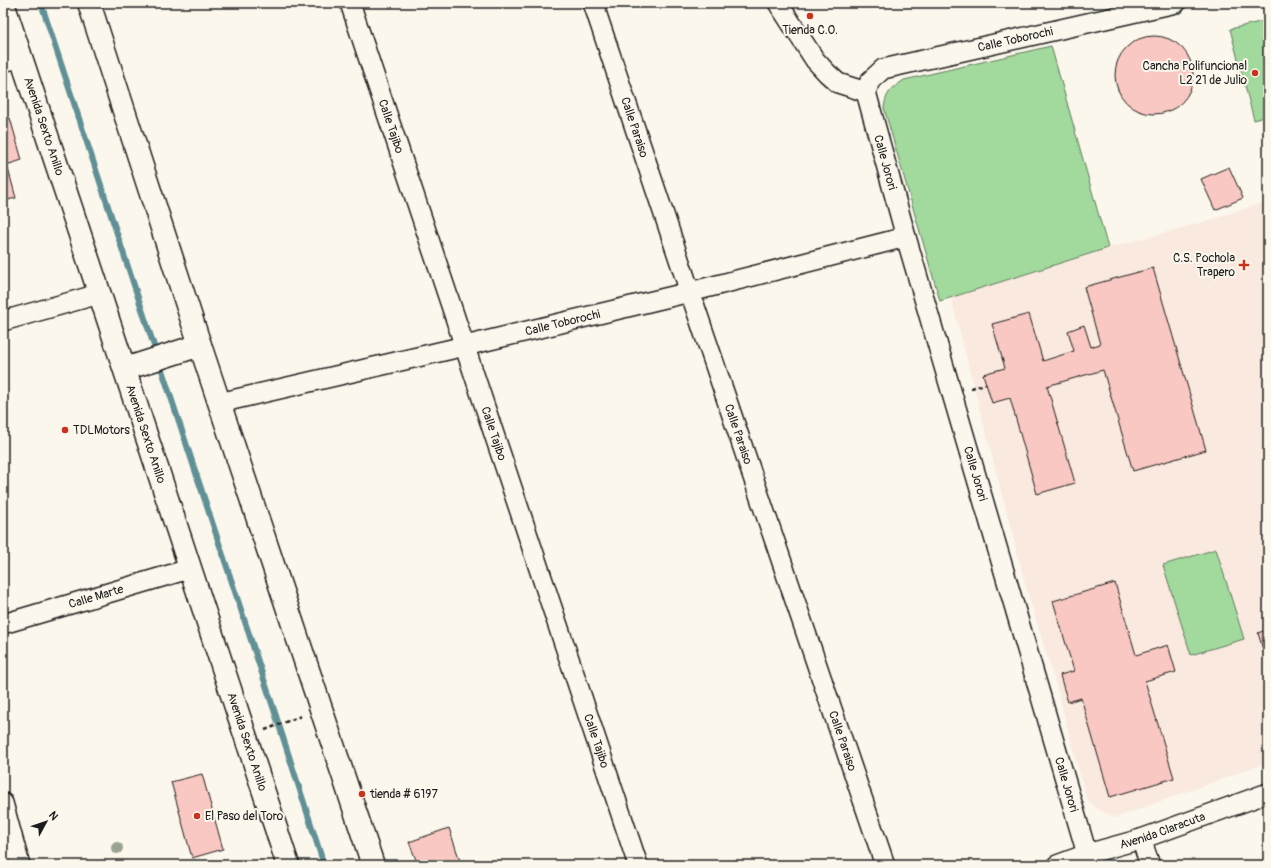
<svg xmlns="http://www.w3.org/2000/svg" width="1271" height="868" font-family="Pangolin,sans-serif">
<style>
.built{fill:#fae9df}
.green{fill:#a2d99d;stroke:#5f7a5c}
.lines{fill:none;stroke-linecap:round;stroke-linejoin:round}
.stream{stroke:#609096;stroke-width:6}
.building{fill:#f9c8c2;stroke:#1c1c1c}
.minor-casing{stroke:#1c1c1c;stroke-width:22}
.secondary-casing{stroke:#1c1c1c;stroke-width:25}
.path{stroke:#1c1c1c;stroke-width:2.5;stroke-dasharray:4 3;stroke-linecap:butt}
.minor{stroke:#fbf7ec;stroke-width:19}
.secondary{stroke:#fbf7ec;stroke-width:22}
.tree{fill:#9aa392}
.poi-dot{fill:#c8321e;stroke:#fbf7ec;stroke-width:1.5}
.labels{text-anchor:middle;stroke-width:4;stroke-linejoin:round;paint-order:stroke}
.poi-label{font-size:12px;fill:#1c1c1c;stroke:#fbf7ec;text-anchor:start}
.street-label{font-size:12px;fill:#1c1c1c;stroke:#fbf7ec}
</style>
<rect width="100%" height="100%" fill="#fbf7ec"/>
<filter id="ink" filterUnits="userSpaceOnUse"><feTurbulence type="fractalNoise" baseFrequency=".025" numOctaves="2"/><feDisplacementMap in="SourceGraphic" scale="8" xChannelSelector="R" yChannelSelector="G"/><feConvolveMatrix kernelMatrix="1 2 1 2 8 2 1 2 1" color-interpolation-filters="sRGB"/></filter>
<g filter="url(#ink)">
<path class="built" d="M1268,201V762L1115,818L1096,808L1086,797L1057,688L1026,587L951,298L1108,248L1207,221Z"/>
<g class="green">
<path d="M1268,20V116L1254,120L1230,29Z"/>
<path d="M1051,46L1108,248L940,301L884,108C886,92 891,89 904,80Z"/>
<path d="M1216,549L1244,639L1191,655L1163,565Z"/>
</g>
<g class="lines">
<path class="stream" d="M41,3L279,725L324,865"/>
</g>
<g class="building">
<circle cx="1154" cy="75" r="39"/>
<path d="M10,118L22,160L3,166V120Z"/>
<path d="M7,165L16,198L3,201V166Z"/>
<path d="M1229,167L1243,198L1215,210L1201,179Z"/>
<path d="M1153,268L1206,450L1133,471L1103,370L1047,386L1075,483L1037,494L1010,398L992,403L983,374L1005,368L992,324L1029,314L1043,361L1074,351L1068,331L1084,325L1091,347L1100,344L1084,287Z"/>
<path d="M1115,583L1136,655L1168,645L1176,672L1145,681L1174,778L1110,797L1081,698L1068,702L1063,686L1060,675L1074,671L1053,601Z"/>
<path d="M1268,629V666L1258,633Z"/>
<path d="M202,774L223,849L192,858L171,782Z"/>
<path d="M449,828L460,861L450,865H418L409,842Z"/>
</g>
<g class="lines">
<g class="minor-casing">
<g id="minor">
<path id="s1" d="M350,3L638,865"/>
<path id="s2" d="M593,3L690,292L885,865"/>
<path d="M778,3L815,60L827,73L838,83L866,92"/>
<path d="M3,62L21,57"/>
<path id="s3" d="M866,92L906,237L1087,854"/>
<path id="s4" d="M866,92L870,81L883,69L1176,3"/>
<path d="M3,321L99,294"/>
<path id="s5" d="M219,403L465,346L690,292L906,237"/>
<path id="s6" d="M3,624L189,569"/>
<path d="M3,803L20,865"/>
<path d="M1141,839L1150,865"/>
<path id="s7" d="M1057,865L1087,854L1141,839L1268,793"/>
</g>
</g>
<g class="secondary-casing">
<g id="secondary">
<path id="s8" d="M3,3C99,290 193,578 288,865"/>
<path d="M89,3L200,345L373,865"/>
<path d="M125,369L200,345"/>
</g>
</g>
<g class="path">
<path d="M971,388L986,384"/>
<path d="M265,730L301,716"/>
</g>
<use href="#minor" class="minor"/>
<use href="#secondary" class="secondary"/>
</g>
<circle class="tree" cx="117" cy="848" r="6"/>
</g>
<g class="poi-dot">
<circle cx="810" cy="16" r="4"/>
<circle cx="1255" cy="73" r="4"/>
<path d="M1242 259h4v4h4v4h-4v4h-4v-4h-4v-4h4z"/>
<circle cx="65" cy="430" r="4"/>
<circle cx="362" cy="794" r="4"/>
<circle cx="197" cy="816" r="4"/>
</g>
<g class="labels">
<g class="poi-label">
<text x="810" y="34" text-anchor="middle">Tienda C.O.</text>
<text x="1247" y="70" text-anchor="end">Cancha Polifuncional<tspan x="1247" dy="14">L2 21 de Julio</tspan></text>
<text x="1235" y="262" text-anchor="end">C.S. Pochola<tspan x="1235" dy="14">Trapero</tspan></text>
<text x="73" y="434">TDLMotors</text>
<text x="370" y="798">tienda # 6197</text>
<text x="205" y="820">El Paso del Toro</text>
</g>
<g class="street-label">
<text dy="4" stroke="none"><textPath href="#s4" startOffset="165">Calle Toborochi</textPath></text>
<text dy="4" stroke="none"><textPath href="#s8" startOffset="130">Avenida Sexto Anillo</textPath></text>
<text dy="4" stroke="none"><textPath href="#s1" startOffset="130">Calle Tajibo</textPath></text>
<text dy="4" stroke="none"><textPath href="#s2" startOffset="131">Calle Paraiso</textPath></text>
<text dy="4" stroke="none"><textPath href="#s3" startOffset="73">Calle Jorori</textPath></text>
<text dy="4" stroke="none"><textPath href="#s5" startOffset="353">Calle Toborochi</textPath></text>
<text dy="4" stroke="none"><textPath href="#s8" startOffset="454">Avenida Sexto Anillo</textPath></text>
<text dy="4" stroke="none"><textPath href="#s1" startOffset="454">Calle Tajibo</textPath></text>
<text dy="4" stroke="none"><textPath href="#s2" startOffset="455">Calle Paraiso</textPath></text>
<text dy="4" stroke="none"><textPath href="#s3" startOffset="397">Calle Jorori</textPath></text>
<text dy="4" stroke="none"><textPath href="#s6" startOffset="97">Calle Marte</textPath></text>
<text dy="4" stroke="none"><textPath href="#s1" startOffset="778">Calle Tajibo</textPath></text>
<text dy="4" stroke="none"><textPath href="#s2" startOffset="779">Calle Paraiso</textPath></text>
<text dy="4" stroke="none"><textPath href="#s8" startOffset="778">Avenida Sexto Anillo</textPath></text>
<text dy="4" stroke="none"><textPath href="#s3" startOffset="721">Calle Jorori</textPath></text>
<text dy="4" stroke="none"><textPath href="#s7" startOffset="111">Avenida Claracuta</textPath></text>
</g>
</g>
<rect width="1271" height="868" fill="none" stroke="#fbf7ec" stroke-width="16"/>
<rect x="8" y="8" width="1255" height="852" fill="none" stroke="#1c1c1c" stroke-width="1.5" filter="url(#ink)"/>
<g transform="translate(46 822) rotate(50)" stroke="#fbf7ec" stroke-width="3" paint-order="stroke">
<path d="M0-3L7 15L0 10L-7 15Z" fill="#1c1c1c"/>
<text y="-6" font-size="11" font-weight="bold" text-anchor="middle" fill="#1c1c1c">N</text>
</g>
</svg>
